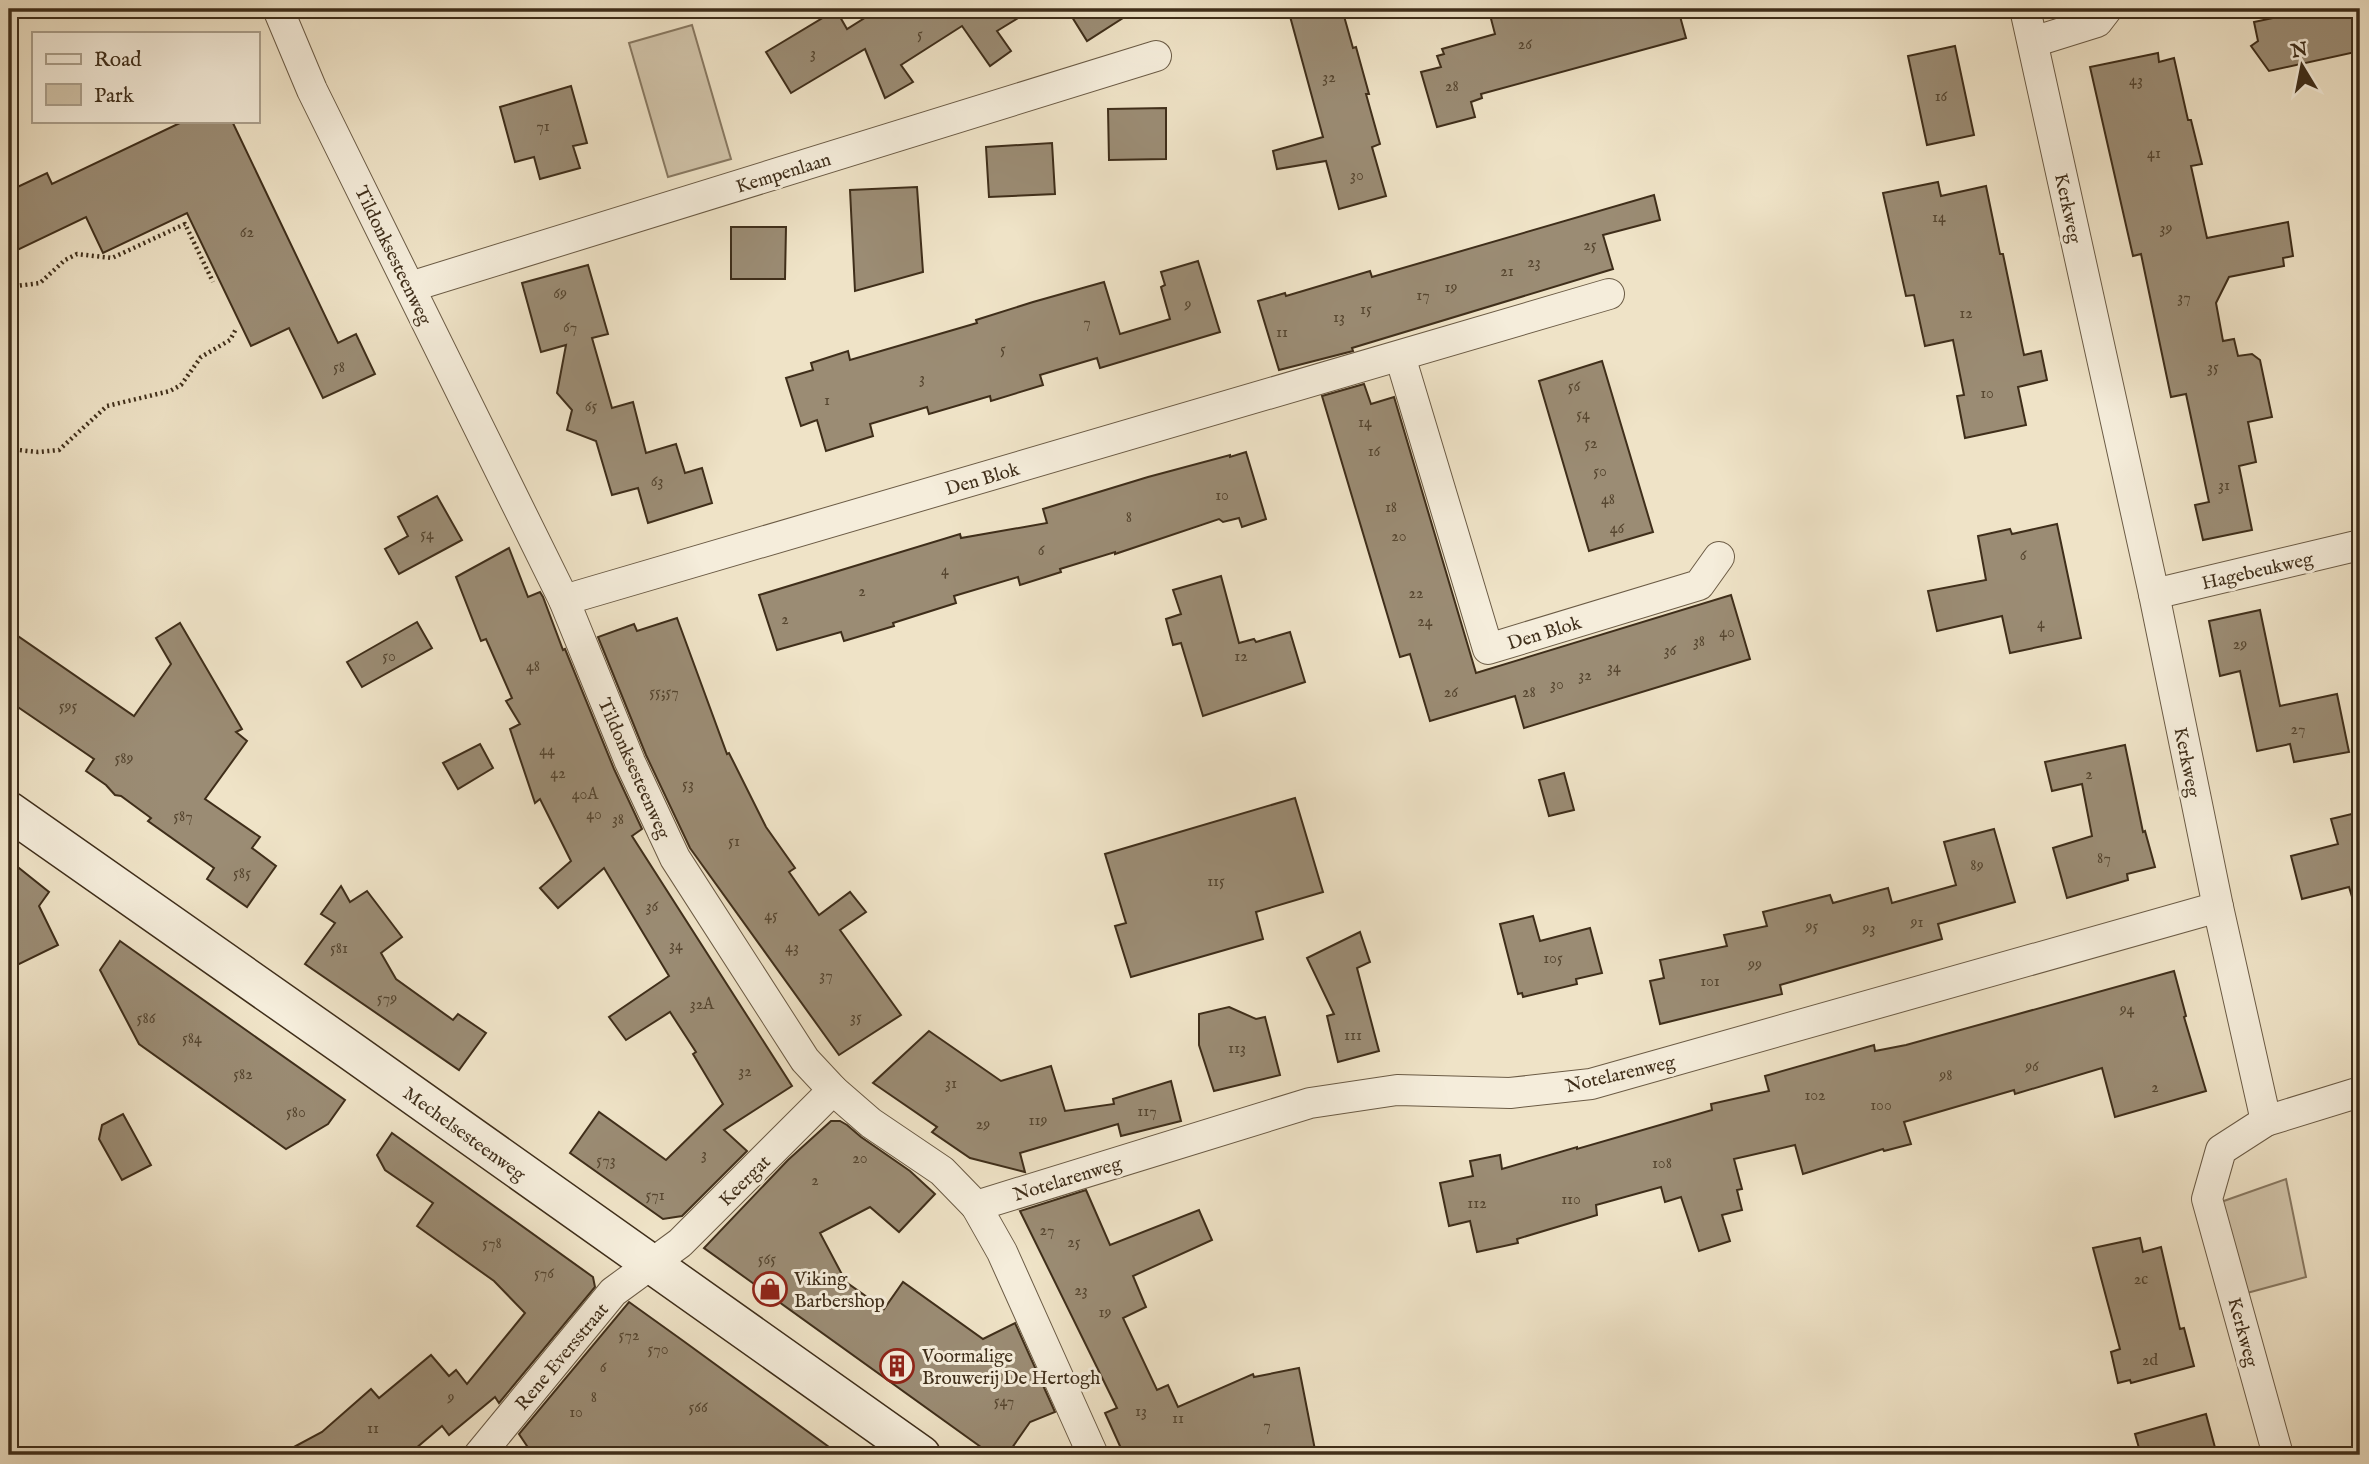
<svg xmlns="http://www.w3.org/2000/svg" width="2369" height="1464" font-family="'IM FELL English',serif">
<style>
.green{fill:#d1c4aa;stroke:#887962;stroke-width:2}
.building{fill:#9b8c74;stroke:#3f2e1a;stroke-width:2}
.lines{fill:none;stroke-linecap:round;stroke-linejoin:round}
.street-casing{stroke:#6b5b45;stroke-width:32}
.secondary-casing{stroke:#3f2e1a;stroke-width:41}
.path{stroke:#3f2e1a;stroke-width:4.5;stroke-dasharray:2 3.5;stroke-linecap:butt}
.street{stroke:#f5eddb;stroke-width:30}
.secondary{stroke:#f5eddb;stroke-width:38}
.labels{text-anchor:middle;stroke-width:6;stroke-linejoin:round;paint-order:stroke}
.number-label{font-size:16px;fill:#564630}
.street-label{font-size:19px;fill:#3f2e1a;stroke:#f5eddb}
.poi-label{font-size:19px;fill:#3f2e1a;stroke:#f5eddb;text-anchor:start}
</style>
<rect width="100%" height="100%" fill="#efe3c7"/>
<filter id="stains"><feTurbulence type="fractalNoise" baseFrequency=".00286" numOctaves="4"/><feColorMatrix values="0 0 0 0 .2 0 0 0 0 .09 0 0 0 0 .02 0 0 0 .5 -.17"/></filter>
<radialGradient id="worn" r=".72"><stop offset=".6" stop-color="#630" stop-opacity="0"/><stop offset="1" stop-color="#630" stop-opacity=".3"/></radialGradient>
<g class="green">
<path d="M692,25L731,159L668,177L629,43Z"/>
<path d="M2286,1179L2306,1277L2247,1293L2221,1202Z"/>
</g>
<g class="building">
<path d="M879,9H1033L997,31L1011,51L990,66L962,26L901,65L913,82L885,98L865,49L791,93L766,52L836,10L847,29Z"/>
<path d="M1067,9H1137L1087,41Z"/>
<path d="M1288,9H1342L1353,48L1356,47L1369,94H1366L1380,144L1372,147L1386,196L1339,209L1326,161L1277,169L1273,151L1323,137Z"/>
<path d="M1512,9H1678L1686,38L1481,94L1482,98L1471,102L1475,117L1437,127L1421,72L1441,67L1437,56L1444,54L1442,49L1495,34L1490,15Z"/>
<path d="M2271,9H2360V51L2269,71L2251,46L2258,41L2254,22L2273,18Z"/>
<path d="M1955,46L1974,135L1927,145L1908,56Z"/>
<path d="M2158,53L2159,62L2174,58L2188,120H2191L2202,164L2191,166L2207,238L2288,222L2293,256L2283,258L2284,266L2229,277L2216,303L2223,341L2234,339L2238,356L2252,354L2260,360L2272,417L2248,422L2256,462L2239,466L2252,530L2203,540L2195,505L2209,502L2186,394L2171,397L2141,254L2133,256L2090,67Z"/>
<path d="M571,86L587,143L573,146L580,168L540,179L534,157L515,162L500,107Z"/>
<path d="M1166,108V159L1109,160L1108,109Z"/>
<path d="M184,121H232L338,343L356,334L375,374L323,398L289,328L251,346L187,213L103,253L86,217L9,254V191L47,173L52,184Z"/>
<path d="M1052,143L1055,194L989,197L986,147Z"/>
<path d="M1938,182L1941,196L1986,186L2000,254H2003L2024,355L2041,351L2047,380L2018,387L2026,425L1965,438L1957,396L1964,395L1953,340L1925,346L1914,295L1906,296L1883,193Z"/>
<path d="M917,187L923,272L855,291L850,190Z"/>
<path d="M1654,195L1660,220L1603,235L1613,269L1352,348L1353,351L1279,370L1258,301L1285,293L1286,296L1370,271L1372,277Z"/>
<path d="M731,227H786L785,279H731Z"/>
<path d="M1198,261L1220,332L1100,368L1097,358L1040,375L1043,385L991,401L990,396L929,414L927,407L870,424L873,436L826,451L817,420L801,426L786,378L813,370L811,363L848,351L850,360L977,323L976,320L1033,302L1104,282L1120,334L1170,319L1161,287L1165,285L1161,272Z"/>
<path d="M588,265L608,334L592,338L612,408L633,402L646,453L676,444L685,473L702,468L712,503L648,523L638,488L612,495L596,441L567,430L572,410L557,393L566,345L541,352L522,283Z"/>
<path d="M1602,361L1653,532L1589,551L1539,381Z"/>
<path d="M1364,384L1371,404L1394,397L1476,673L1731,595L1750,659L1524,728L1515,696L1430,721L1410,654L1400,657L1322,396Z"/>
<path d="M1246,452L1266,519L1242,527L1239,518L1223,522L1219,519L1115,554V552L1060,569L1061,572L1020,585L1018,577L954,596L956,603L893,623L894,626L844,641L841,632L777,650L759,595L960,534L961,538L1047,523L1043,509L1148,477L1230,455V457Z"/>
<path d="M437,496L462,540L399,574L385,549L408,536L398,517Z"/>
<path d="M2057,524L2081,638L2010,653L2002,616L1937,631L1928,591L1986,580L1978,536L2010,529L2012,534Z"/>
<path d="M509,548L528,597L540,592L543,597L563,650L565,649L614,769L642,829L632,836L792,1086L724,1130L747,1151L682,1216L663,1219L570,1153L599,1112L666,1160L723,1104L693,1054L696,1052L670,1012L626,1040L609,1017L669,976L604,868L558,908L540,888L571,861L540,799L535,803L510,729L520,724L506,701L512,698L486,639L481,641L456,577Z"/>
<path d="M1221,576L1239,643L1254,639L1256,642L1290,632L1305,682L1203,716L1181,643L1173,645L1166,619L1181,614L1173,590Z"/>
<path d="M2260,610L2280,706L2337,694L2349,752L2294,762L2290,744L2257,751L2240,671L2220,676L2209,621Z"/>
<path d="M677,618L727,754L729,753L766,827L795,868L789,872L819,915L850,892L866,912L840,930L901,1015L839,1055L690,848L646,755L598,637L634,624L637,631Z"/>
<path d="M417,622L432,648L362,687L347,662Z"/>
<path d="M180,623L242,729L236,732L247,741L205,799L260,837L252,848L276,866L247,907L207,879L214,868L148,821L151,818L121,796L115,795L106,785L86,771L94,759L9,701V630L134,716L171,664L156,638Z"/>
<path d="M480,744L493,768L458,789L443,763Z"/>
<path d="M2125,745L2143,832L2145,831L2155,867L2127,874L2128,880L2067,898L2053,848L2092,836L2082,784L2052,791L2045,762Z"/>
<path d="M1564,773L1574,810L1549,816L1539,780Z"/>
<path d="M1295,798L1323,892L1256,912L1263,939L1131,977L1115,926L1126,923L1105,854Z"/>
<path d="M2360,812V896L2352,897L2349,887L2302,899L2291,856L2338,844L2331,819Z"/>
<path d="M1994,829L2015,902L1938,924L1942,939L1780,985L1782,994L1660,1024L1650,981L1664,978L1660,960L1727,946L1724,935L1767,926L1763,912L1830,895L1833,903L1888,888L1892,903L1956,885L1944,842Z"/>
<path d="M9,860L49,892L39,906L58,945L9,969Z"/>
<path d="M341,886L350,902L367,891L402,937L381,953L396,979L453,1020L458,1014L486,1033L459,1070L305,964L335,923L321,914Z"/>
<path d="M1533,916L1540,941L1590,928L1602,973L1576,979L1577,984L1523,997L1522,993L1518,994L1500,924Z"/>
<path d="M1360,932L1370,962L1357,968L1379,1051L1338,1062L1327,1016L1334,1014L1307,958Z"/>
<path d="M120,941L345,1100L328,1124L286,1149L139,1044L100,970Z"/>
<path d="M2174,971L2186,1016L2184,1017L2206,1091L2115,1117L2102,1068L2015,1094L2014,1090L1904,1122L1911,1144L1884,1151L1883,1149L1803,1174L1795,1145L1734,1159L1742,1189L1737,1190L1742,1210L1722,1215L1730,1241L1699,1251L1681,1197L1665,1202L1661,1187L1596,1205L1597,1215L1517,1239L1518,1243L1477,1252L1470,1221L1449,1226L1440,1183L1473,1176L1470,1161L1500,1155L1502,1169L1577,1147V1149L1712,1110L1711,1104L1769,1091L1765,1076L1874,1045L1875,1051L1906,1045Z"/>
<path d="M1229,1007L1256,1019L1265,1017L1280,1075L1214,1091L1199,1045V1014Z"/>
<path d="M929,1031L1001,1081L1051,1066L1065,1111L1114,1104L1113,1099L1171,1081L1181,1121L1121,1136L1118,1124L1020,1153L1025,1172L970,1158L932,1132L937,1127L873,1083Z"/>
<path d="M123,1114L151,1165L122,1180L99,1139L102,1125Z"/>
<path d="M831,1121H840L847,1125L861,1137L910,1171L935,1194L899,1232L870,1207L820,1233L846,1282L884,1309L903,1282L983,1339L1015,1323L1055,1412L1030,1422L1007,1455H992L704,1248L788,1160Z"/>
<path d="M392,1133L593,1277L595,1287L499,1403L495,1397L449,1435L442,1426L408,1455H279L322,1432L371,1389L379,1398L431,1355L449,1376L456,1370L467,1384L525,1313L494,1281L417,1226L433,1203L385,1170L377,1155Z"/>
<path d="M1086,1190L1110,1245L1199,1210L1212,1240L1133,1276L1146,1307L1123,1318L1157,1390L1168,1385L1178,1407L1253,1374L1254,1377L1299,1368L1316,1455H1124L1105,1413L1117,1408L1020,1211Z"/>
<path d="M2140,1238L2143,1252L2161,1247L2180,1329L2184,1328L2194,1366L2131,1383L2130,1380L2118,1383L2111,1352L2120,1349L2093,1248Z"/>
<path d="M629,1302L682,1340L840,1455H533L519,1434Z"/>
<path d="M2206,1414L2217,1455H2141L2135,1434Z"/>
</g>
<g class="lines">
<g class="street-casing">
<g id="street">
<path d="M278,9L312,90L564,600L630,762L675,858L805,1060L833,1090L871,1123L942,1171L976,1206L1002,1252L1093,1455"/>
<path d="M2025,9L2154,594L2218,907L2266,1121L2221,1150L2207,1199L2278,1455"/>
<path d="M2033,42L2097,22L2107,9"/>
<path d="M410,287L1156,56"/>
<path d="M1400,356L1488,649L1699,585L1719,557"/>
<path d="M2154,594L2360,545"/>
<path d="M564,600L1609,294"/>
<path d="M2266,1121L2360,1092"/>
<path d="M976,1206L1310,1103L1397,1090L1510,1093L1591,1084L2218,907"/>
<path d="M479,1455L613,1292L680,1243L833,1090"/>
</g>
</g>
<g class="secondary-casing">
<path id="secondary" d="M9,811L351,1051L921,1455"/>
</g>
<g class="path">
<path d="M9,287L40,283L65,260L77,254L112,258L185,224L213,282"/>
<path d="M9,449L38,452L59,450L107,406L170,391L181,385L201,357L230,340L236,329"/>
</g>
<use href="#street" class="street"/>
<use href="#secondary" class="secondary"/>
</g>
<defs>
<g id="shop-ring" transform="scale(1.75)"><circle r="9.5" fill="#f5eddb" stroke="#8f2418" stroke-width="1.5"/><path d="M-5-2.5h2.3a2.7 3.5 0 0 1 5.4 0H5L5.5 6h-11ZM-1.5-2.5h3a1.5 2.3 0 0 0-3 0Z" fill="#8f2418"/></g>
<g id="building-ring" transform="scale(1.75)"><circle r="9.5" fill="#f5eddb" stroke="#8f2418" stroke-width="1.5"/><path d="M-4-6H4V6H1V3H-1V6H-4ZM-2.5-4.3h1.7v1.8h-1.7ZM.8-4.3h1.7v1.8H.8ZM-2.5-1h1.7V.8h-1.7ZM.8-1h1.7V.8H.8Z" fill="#8f2418"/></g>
</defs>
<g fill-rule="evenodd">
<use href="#shop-ring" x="770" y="1289"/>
<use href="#building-ring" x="897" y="1366"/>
</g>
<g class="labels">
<g class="number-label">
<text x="920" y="39">5</text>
<text x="1525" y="49">26</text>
<text x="813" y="58">3</text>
<text x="1329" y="82">32</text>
<text x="2136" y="85">43</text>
<text x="1452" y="91">28</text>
<text x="1941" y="101">16</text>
<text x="543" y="131">71</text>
<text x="2154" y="158">41</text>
<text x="1357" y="180">30</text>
<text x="1939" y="222">14</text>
<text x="2166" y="233">39</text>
<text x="247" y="237">62</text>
<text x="1590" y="250">25</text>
<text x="1534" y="267">23</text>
<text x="1507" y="276">21</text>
<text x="1451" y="292">19</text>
<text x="560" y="298">69</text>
<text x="1423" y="300">17</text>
<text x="2184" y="302">37</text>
<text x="1188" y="309">9</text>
<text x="1366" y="314">15</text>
<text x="1966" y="318">12</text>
<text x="1339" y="322">13</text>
<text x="1087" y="327">7</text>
<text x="570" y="332">67</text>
<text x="1282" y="337">11</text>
<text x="1003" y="354">5</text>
<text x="339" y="372">58</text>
<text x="2213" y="372">35</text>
<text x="922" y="383">3</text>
<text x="1574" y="391">56</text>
<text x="1987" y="398">10</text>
<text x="827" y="405">1</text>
<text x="591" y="411">65</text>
<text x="1583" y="419">54</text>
<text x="1365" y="427">14</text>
<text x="1591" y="448">52</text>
<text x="1374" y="456">16</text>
<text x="1600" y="476">50</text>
<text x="657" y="486">63</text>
<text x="2224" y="490">31</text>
<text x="1222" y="500">10</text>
<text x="1608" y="504">48</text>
<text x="1391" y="512">18</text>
<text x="1129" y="522">8</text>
<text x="1617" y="533">46</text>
<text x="427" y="539">54</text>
<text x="1399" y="541">20</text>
<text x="1041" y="555">6</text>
<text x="2023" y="560">6</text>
<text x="945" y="575">4</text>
<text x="862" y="596">2</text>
<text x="1416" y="598">22</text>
<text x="785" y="624">2</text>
<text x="1425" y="626">24</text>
<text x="2041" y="628">4</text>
<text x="1727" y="637">40</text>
<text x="1699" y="646">38</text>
<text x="2240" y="649">29</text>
<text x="1670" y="655">36</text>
<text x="389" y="661">50</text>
<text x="1241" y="661">12</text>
<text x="533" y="671">48</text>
<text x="1614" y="672">34</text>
<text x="1585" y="680">32</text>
<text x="1557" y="689">30</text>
<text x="664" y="697">55;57</text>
<text x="1451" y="697">26</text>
<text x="1529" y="697">28</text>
<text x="68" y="711">595</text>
<text x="2298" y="734">27</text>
<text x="547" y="755">44</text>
<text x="124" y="763">589</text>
<text x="558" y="778">42</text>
<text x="2089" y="779">2</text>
<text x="688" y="789">53</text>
<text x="585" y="799">40A</text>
<text x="594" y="819">40</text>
<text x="183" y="821">587</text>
<text x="618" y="824">38</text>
<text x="734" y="846">51</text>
<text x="2104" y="863">87</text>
<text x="1977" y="870">89</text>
<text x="242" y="878">585</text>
<text x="1216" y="886">115</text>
<text x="652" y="911">36</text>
<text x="771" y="920">45</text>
<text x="1917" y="927">91</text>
<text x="1812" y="931">95</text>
<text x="1869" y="933">93</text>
<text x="676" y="950">34</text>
<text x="792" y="952">43</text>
<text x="339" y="953">581</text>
<text x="1553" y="963">105</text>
<text x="1755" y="969">99</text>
<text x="826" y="980">37</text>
<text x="1710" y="986">101</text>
<text x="387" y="1003">579</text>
<text x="702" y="1009">32A</text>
<text x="2127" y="1014">94</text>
<text x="856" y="1022">35</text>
<text x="146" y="1023">586</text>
<text x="1353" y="1040">111</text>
<text x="192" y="1043">584</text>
<text x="1237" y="1053">113</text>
<text x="2032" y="1071">96</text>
<text x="745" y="1076">32</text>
<text x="243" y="1079">582</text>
<text x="1946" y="1080">98</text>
<text x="951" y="1088">31</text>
<text x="2155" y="1092">2</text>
<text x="1815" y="1100">102</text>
<text x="1881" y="1110">100</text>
<text x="1147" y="1116">117</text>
<text x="296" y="1117">580</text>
<text x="1038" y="1125">119</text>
<text x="983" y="1129">29</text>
<text x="704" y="1159">3</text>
<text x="860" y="1163">20</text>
<text x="606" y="1165">573</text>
<text x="1662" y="1168">108</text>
<text x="815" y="1185">2</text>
<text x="655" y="1200">571</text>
<text x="1571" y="1204">110</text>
<text x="1477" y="1208">112</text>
<text x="1047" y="1235">27</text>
<text x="1074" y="1247">25</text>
<text x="492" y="1248">578</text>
<text x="767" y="1264">565</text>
<text x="544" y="1278">576</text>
<text x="2141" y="1284">2c</text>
<text x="1081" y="1295">23</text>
<text x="1105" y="1317">19</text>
<text x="629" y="1340">572</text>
<text x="658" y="1354">570</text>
<text x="2150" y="1365">2d</text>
<text x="603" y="1372">6</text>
<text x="451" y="1402">9</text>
<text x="594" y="1402">8</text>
<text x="1004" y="1406">547</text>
<text x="698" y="1412">566</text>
<text x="1141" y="1416">13</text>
<text x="576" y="1417">10</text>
<text x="1178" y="1423">11</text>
<text x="1267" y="1430">7</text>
<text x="373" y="1433">11</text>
</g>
<g class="street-label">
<text transform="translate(783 172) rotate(-17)" y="7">Kempenlaan</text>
<text transform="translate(2069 208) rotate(78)" y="7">Kerkweg</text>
<text transform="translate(394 255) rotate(64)" y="7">Tildonksesteenweg</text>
<text transform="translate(982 478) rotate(-16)" y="7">Den Blok</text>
<text transform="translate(2257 570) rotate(-13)" y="7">Hagebeukweg</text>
<text transform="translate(1544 632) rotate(-17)" y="7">Den Blok</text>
<text transform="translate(2188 762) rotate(79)" y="7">Kerkweg</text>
<text transform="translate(635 768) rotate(66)" y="7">Tildonksesteenweg</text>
<text transform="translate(1620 1073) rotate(-13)" y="7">Notelarenweg</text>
<text transform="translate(465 1133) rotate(36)" y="7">Mechelsesteenweg</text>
<text transform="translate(1067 1178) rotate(-17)" y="7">Notelarenweg</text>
<text transform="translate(744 1180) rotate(-45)" y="7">Keergat</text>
<text transform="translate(2244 1332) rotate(75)" y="7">Kerkweg</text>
<text transform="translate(561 1356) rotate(-50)" y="7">Rene Eversstraat</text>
</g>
<g class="poi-label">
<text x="794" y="1285">Viking<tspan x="794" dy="22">Barbershop</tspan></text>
<text x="922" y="1362">Voormalige<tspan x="922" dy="22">Brouwerij De Hertogh</tspan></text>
</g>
</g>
<rect width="2369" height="1464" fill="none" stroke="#efe3c7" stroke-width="35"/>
<rect x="10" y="10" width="2348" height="1443" fill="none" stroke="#3f2e1a" stroke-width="3.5"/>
<rect x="18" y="18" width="2334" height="1429" fill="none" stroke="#3f2e1a" stroke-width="2"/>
<rect x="32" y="32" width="228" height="91" fill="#f5eddb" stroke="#aca18e" stroke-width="2"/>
<rect x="46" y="54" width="35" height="10" fill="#f5eddb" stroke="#aca18e" stroke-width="2"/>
<text x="94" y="66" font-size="21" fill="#3f2e1a">Road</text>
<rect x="46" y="84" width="35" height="21" fill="#d1c4aa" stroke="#aca18e" stroke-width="2"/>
<text x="94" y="102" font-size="21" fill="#3f2e1a">Park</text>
<g transform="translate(2302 66) rotate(350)" stroke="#f5eddb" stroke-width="5" paint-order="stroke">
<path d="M0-5L12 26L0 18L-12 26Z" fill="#3f2e1a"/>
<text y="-10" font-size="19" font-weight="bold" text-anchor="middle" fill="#3f2e1a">N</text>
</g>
<rect width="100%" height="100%" filter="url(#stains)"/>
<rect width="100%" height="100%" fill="url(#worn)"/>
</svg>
